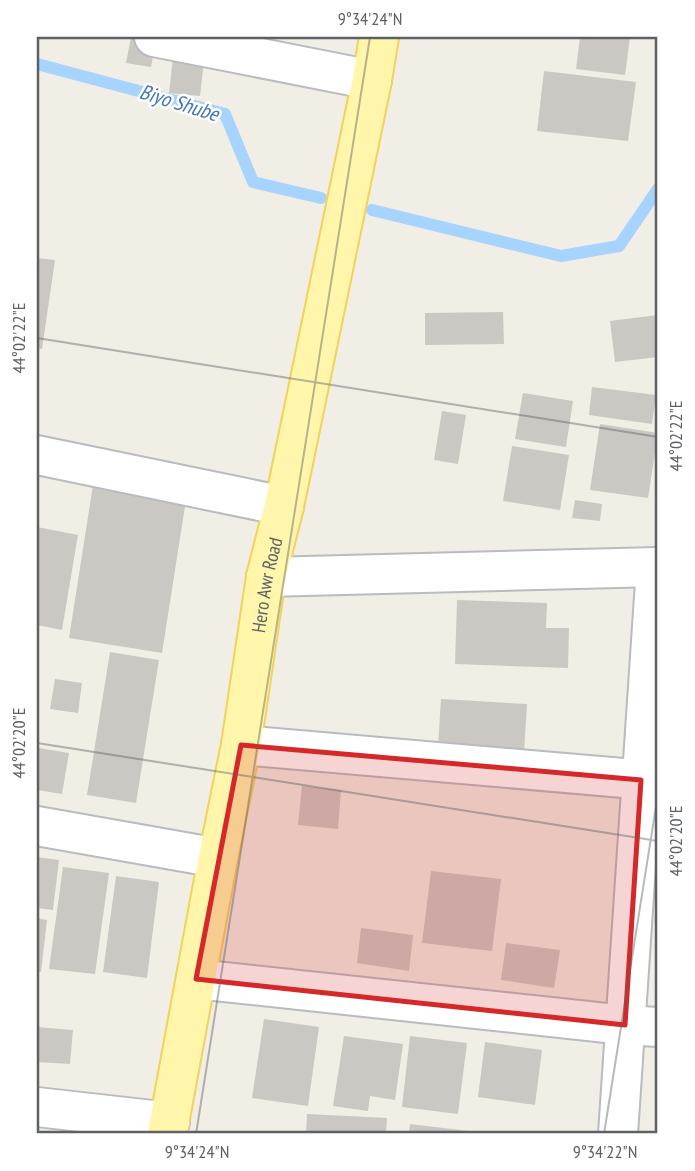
<svg xmlns="http://www.w3.org/2000/svg" width="695" height="1171" font-family="'PT Sans Narrow',sans-serif">
<style>
.lines{fill:none;stroke-linecap:round;stroke-linejoin:round}
.stream{stroke:#a6d3ff;stroke-width:12}
.building{fill:#cbc8c3}
.minor-casing{stroke:#b8bbbf;stroke-width:42}
.major-casing{stroke:#f3d25b;stroke-width:42}
.minor{stroke:#fff;stroke-width:38}
.major{stroke:#fff6ab;stroke-width:38}
.marked{fill:#d62828;fill-opacity:0.2;stroke:#d62828;stroke-width:5;stroke-linejoin:round}
.ticks{fill:none;stroke:#5d6166;stroke-width:2;stroke-opacity:0.45}
.labels{text-anchor:middle;stroke-width:5;stroke-linejoin:round;paint-order:stroke}
.street-label{font-size:19px;fill:#5d6166;stroke:#fff}
.water-label{font-size:21px;font-style:italic;fill:#4377bd;stroke:#fff}
.neatline{fill:none;stroke:#5d6166;stroke-width:2.5}
.ticks-label{font-size:18px;text-anchor:middle;fill:#5d6166}
</style>
<rect width="100%" height="100%" fill="#f0eee5"/>
<g class="lines">
<g class="stream">
<path d="M37,64L225,114L253,182L321,198"/>
<path d="M372,210L561,256L619,246L658,189"/>
</g>
</g>
<g class="building">
<path d="M131,37L156,40L151,67L126,63Z"/>
<path d="M580,37H630L625,75L576,69Z"/>
<path d="M173,58L204,60L200,96L169,93Z"/>
<path d="M544,71L636,82L628,141L537,131Z"/>
<path d="M37,258L55,260L42,349L37,348Z"/>
<path d="M503,312L504,344L425,345V313Z"/>
<path d="M658,315V357L615,362L610,321Z"/>
<path d="M592,387L656,395L652,424L589,415Z"/>
<path d="M523,393L573,401L566,447L515,439Z"/>
<path d="M442,411L466,415L458,464L434,460Z"/>
<path d="M600,424L658,433L648,498L590,490Z"/>
<path d="M512,446L569,455L560,510L503,501Z"/>
<path d="M93,485L186,500L162,653L69,638Z"/>
<path d="M575,500L602,504L600,521L572,518Z"/>
<path d="M37,527L78,535L62,630L37,625Z"/>
<path d="M457,600L547,603L546,628H569L568,668L455,664Z"/>
<path d="M110,652L159,660L136,803L87,795Z"/>
<path d="M55,679L82,683L78,713L50,709Z"/>
<path d="M441,699L527,704L524,752L438,747Z"/>
<path d="M39,748L69,753L62,794L37,790V761Z"/>
<path d="M302,786L341,790L338,829L298,825Z"/>
<path d="M37,857L59,860L53,910L37,908Z"/>
<path d="M63,867L109,873L95,974L49,969Z"/>
<path d="M431,871L501,879L492,951L422,943Z"/>
<path d="M116,876L159,882L147,978L103,972Z"/>
<path d="M37,918L47,920L41,972L37,971Z"/>
<path d="M361,928L413,935L409,971L357,963Z"/>
<path d="M506,943L560,950L554,988L501,980Z"/>
<path d="M264,1019L319,1027L308,1106L252,1098Z"/>
<path d="M37,1027L73,1030L70,1064L37,1062Z"/>
<path d="M344,1036L403,1044L395,1100L370,1096L368,1111L333,1106Z"/>
<path d="M410,1036L467,1043L458,1114L402,1107Z"/>
<path d="M485,1042L542,1050L535,1105L478,1097Z"/>
<path d="M307,1114L387,1118L386,1134H306Z"/>
<path d="M410,1124L485,1133V1134H409Z"/>
</g>
<g class="lines">
<g class="minor-casing">
<g id="minor">
<path d="M154,37L372,80"/>
<path d="M37,455L284,506"/>
<path d="M266,577L658,567"/>
<path d="M241,745L658,781"/>
<path d="M37,826L218,858"/>
<path d="M196,979L625,1025L658,1027"/>
<path d="M37,1107L170,1122"/>
<path d="M618,1134L656,567"/>
</g>
</g>
<g class="major-casing">
<g id="major">
<path id="s1" d="M167,1134L218,858L241,745L266,577L284,506L372,80L379,37"/>
</g>
</g>
<use href="#minor" class="minor"/>
<use href="#major" class="major"/>
</g>
<path class="marked" d="M241,745L641,780L625,1025L196,979Z"/>
<path class="ticks" d="M37,338L658,437M37,743L658,841M196,1134L370,37M604,1134L658,794"/>
<g class="labels">
<g class="street-label">
<text dy="7" stroke="none"><textPath href="#s1" startOffset="558">Hero Awr Road</textPath></text>
</g>
<g class="water-label">
<text transform="translate(179 103) rotate(17)" y="7">Biyo Shube</text>
</g>
</g>
<rect width="695" height="1171" fill="none" stroke="#ffffff" stroke-width="77"/>
<rect x="38" y="38" width="618" height="1094" class="neatline"/>
<g class="ticks-label">
<text x="370" y="25">9°34'24"N</text>
<text transform="translate(19 338) rotate(-90)" y="6">44°02'22"E</text>
<text transform="translate(676 436) rotate(-90)" y="6">44°02'22"E</text>
<text transform="translate(19 743) rotate(-90)" y="6">44°02'20"E</text>
<text transform="translate(676 841) rotate(-90)" y="6">44°02'20"E</text>
<text x="197" y="1158">9°34'24"N</text>
<text x="605" y="1158">9°34'22"N</text>
</g>
</svg>
